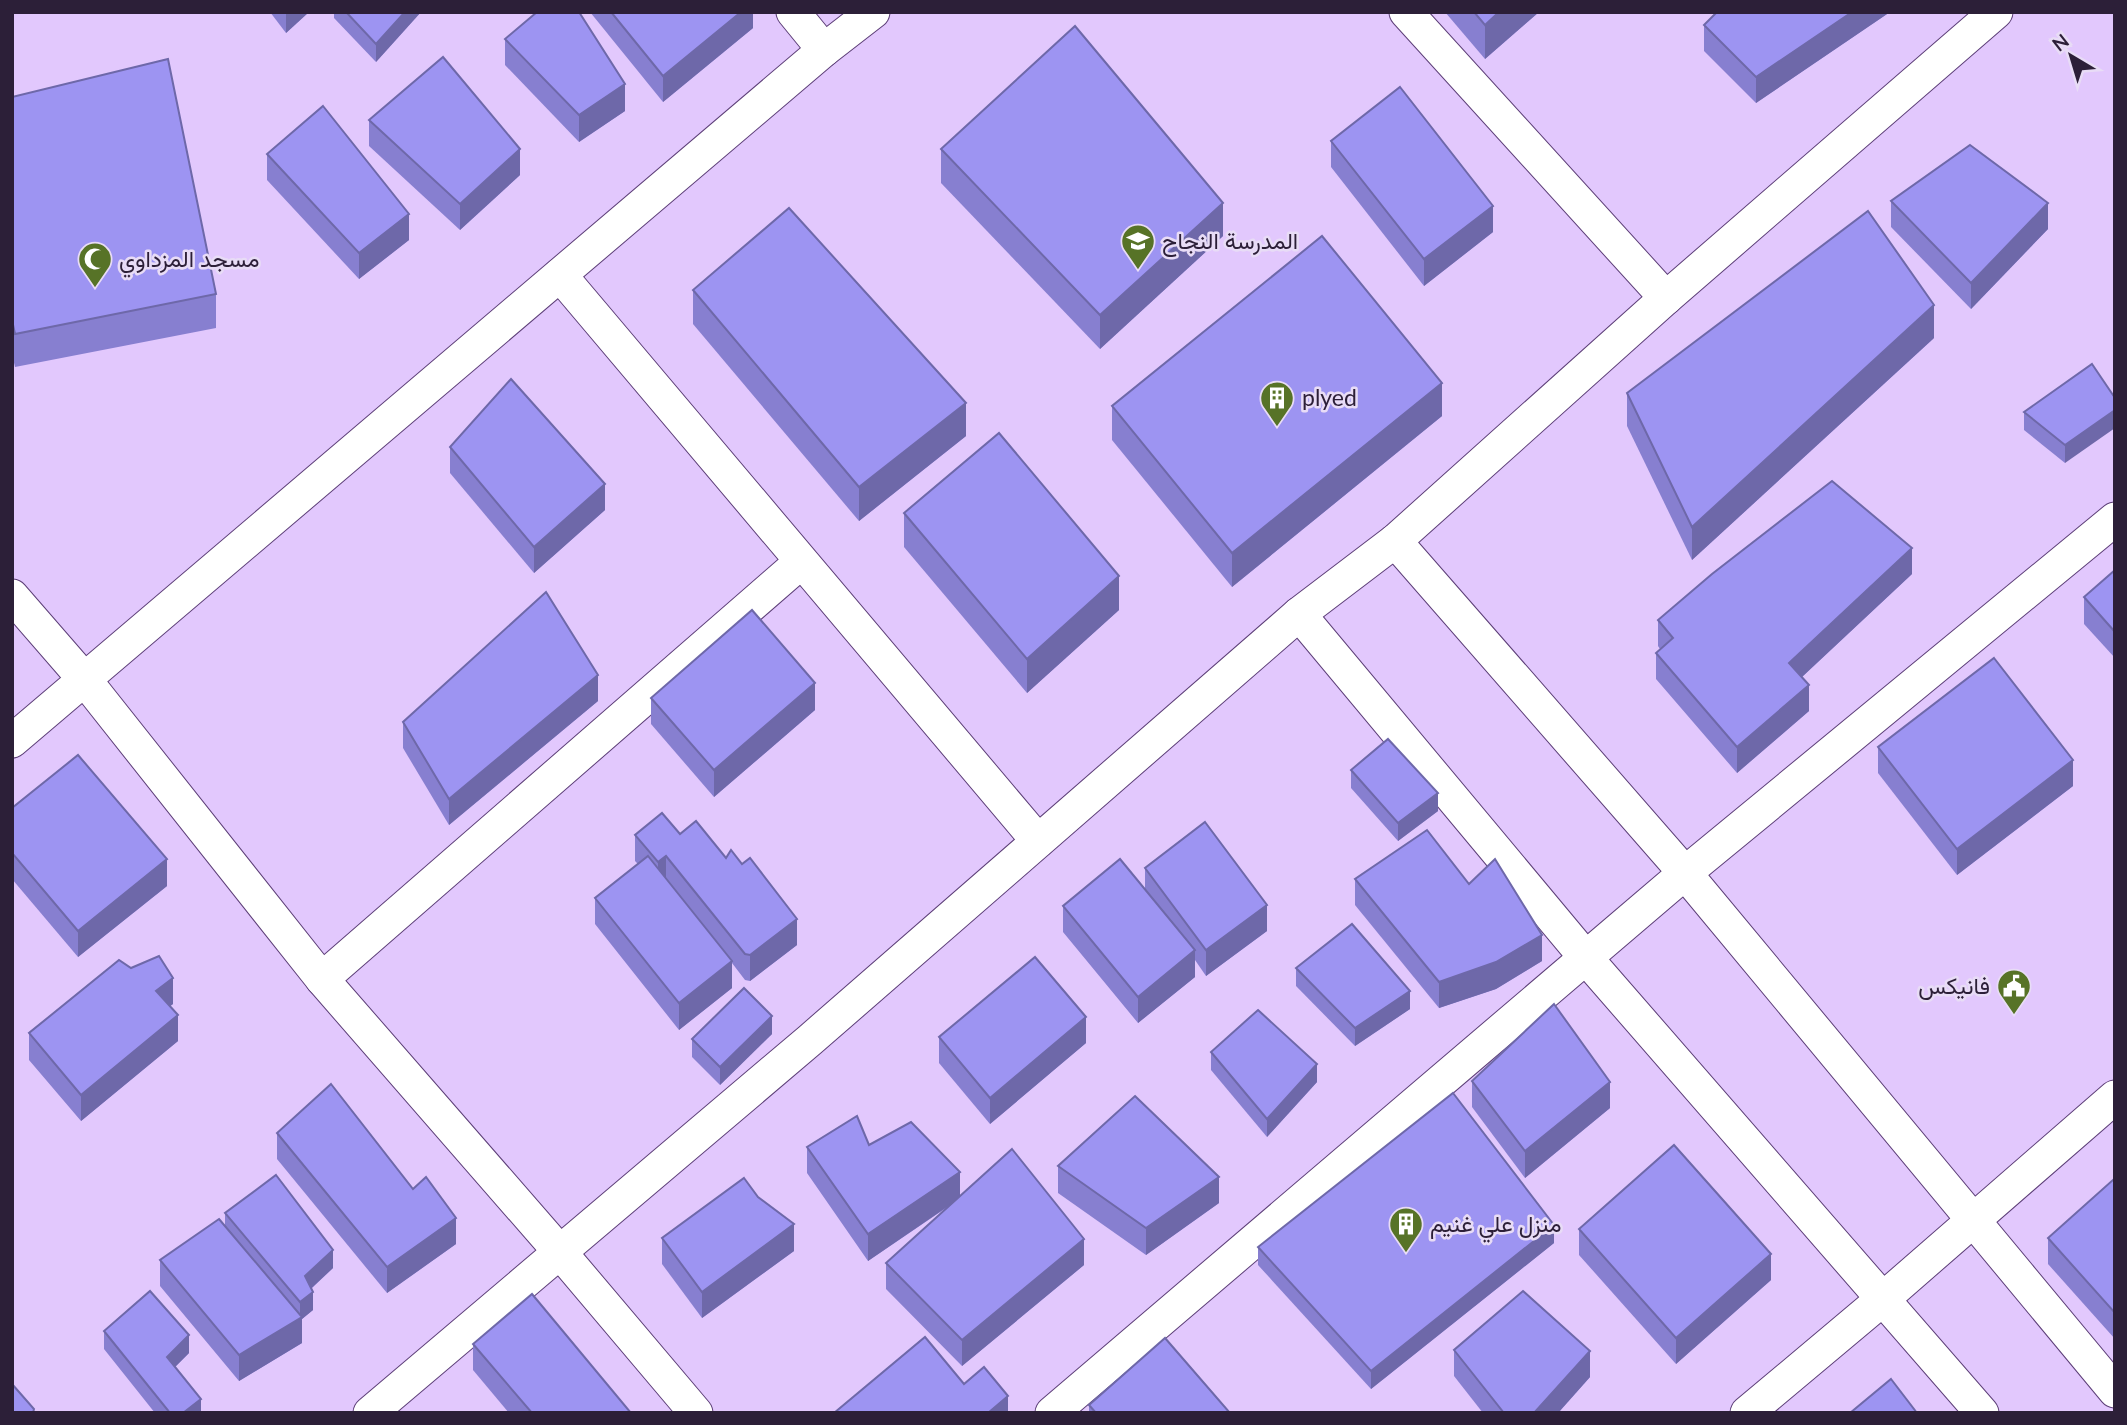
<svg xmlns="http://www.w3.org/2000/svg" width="2127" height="1425" font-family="Lato,Vazirmatn,sans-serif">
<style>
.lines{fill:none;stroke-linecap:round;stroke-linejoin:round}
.minor-casing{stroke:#5d3f78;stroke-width:35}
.minor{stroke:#fff;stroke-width:33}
.wall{fill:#877fd0}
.shaded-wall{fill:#6e68a9}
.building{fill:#9d94f2;stroke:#6e68a9;stroke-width:2}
.labels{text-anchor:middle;stroke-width:5;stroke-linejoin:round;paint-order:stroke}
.poi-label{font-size:23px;fill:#2c1f38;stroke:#e8dcf6;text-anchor:start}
</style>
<rect width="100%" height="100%" fill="#e2c8fd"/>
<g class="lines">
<g class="minor-casing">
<g id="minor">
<path d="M793,12L824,50"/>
<path d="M1406,12L1666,298"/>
<path d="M560,275L1038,841"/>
<path d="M1395,541L1685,873L2115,1391"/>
<path d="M12,596L85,680L322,979L559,1251L696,1413"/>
<path d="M1299,614L1586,958L1982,1413"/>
<path d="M12,741L824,50L873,12"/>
<path d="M322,979L801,562"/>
<path d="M370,1413L810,1040L1299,614L1395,541L1666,298L1996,12"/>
<path d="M1052,1413L1685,873L2115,519"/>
<path d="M1747,1413L1884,1298L2115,1097"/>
</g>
</g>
<use href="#minor" class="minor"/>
</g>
<g class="wall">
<path d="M270,12H309L286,33Z"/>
<path d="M334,12H421L376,62L334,18Z"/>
<path d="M590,12H753V28L663,102Z"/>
<path d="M1445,12H1539L1485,59Z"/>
<path d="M1890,12L1756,103L1704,51V25Z"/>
<path d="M505,39L625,111L579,142L505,65Z"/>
<path d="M12,97L216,294V328L15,367L12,354Z"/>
<path d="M369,120L520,175L460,230L369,146Z"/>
<path d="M1331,141L1493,232L1424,286L1331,167Z"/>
<path d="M941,149L1223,236L1100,349L941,183Z"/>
<path d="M267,154L409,240L359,279L267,180Z"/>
<path d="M1891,201L2048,229L1971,309L1891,227Z"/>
<path d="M693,290L966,436L859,521L693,324Z"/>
<path d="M1934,338L1692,560L1627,426V393Z"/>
<path d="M2092,364L2065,463L2024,430V412Z"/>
<path d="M1112,406L1442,416L1232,587L1112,440Z"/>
<path d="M450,447L605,510L534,573L450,473Z"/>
<path d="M904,513L1119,610L1027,693L904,547Z"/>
<path d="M2115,570V658L2084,624V597Z"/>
<path d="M1912,574L1802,677L1809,711L1737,773L1656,679V653L1660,649L1658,646V620Z"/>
<path d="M651,698L815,710L714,797L651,724Z"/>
<path d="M598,701L449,825L403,748V722Z"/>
<path d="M1878,747L2073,786L1957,875L1878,773Z"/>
<path d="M1351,770L1438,811L1398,841L1351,788Z"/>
<path d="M12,808L167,886L78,957L12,879Z"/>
<path d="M680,834L726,858L742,864L797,945L750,981L745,980L732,963V988L679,1030L595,924V898L638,864L635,861V835Z"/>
<path d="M1145,868L1267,931L1206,976L1195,960V977L1138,1023L1063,932V906L1145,890Z"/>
<path d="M1355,879L1469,884L1542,961L1496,989L1439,1008L1355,905Z"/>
<path d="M1296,968L1410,1009L1355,1046L1296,986Z"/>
<path d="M173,1004L170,1006L178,1041L81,1121L29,1060V1033Z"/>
<path d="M772,1034L720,1085L692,1057V1039Z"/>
<path d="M939,1037L1086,1043L990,1124L939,1063Z"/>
<path d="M1211,1052L1317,1082L1267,1137L1211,1070Z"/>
<path d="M1472,1081L1610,1108L1525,1178L1472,1107Z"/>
<path d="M277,1133L456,1244L387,1293L277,1159Z"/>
<path d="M869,1145L960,1195L1084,1265L962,1366L886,1289V1263L949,1206L868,1261L807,1173V1147Z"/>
<path d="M1058,1166L1219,1203L1146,1255L1058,1193Z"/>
<path d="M2115,1181V1339L2048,1264V1238Z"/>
<path d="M225,1213L333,1268L312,1288L313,1310L302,1319V1343L239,1381L160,1286V1260L225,1226Z"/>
<path d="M1579,1229L1771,1280L1676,1364L1579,1255Z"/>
<path d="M662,1238L794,1251L702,1318L662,1264Z"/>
<path d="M1554,1243L1371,1389L1258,1265V1247Z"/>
<path d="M104,1331L189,1353L175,1367L201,1413H155L104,1349Z"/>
<path d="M473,1344L631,1413H509L473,1370Z"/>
<path d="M1454,1350L1590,1377L1558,1413H1483L1454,1376Z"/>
<path d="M1089,1405L1230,1413H1089Z"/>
</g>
<g class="shaded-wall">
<path d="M286,12H309L286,33Z"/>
<path d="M405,12H421L376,62V44Z"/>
<path d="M741,12H753V28L663,102V76Z"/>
<path d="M1499,12H1539L1485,59V25Z"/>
<path d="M1852,12H1890L1756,103V77Z"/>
<path d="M625,84V111L579,142V115Z"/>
<path d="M520,149V175L460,230V204Z"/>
<path d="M1223,203V236L1100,349V315Z"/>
<path d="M2048,203V229L1971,309V283Z"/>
<path d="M1493,206V232L1424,286V259Z"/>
<path d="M409,214V240L359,279V253Z"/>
<path d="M1934,305V338L1692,560V527Z"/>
<path d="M1442,383V416L1232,587V553Z"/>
<path d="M966,403V436L859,521V487Z"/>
<path d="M2115,410V428L2065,463V445Z"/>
<path d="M605,484V510L534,573V547Z"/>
<path d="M1912,548V574L1789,689V663Z"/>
<path d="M1119,576V610L1027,693V659Z"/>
<path d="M598,675V701L449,825V799Z"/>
<path d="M815,683V710L714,797V770Z"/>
<path d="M1809,685V711L1737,773V747Z"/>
<path d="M2073,760V786L1957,875V849Z"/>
<path d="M1438,793V811L1398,841V823Z"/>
<path d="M666,856V882L658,889V862Z"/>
<path d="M167,859V886L78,957V931Z"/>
<path d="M1267,905V931L1206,976V950Z"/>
<path d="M797,919V945L750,981V955Z"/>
<path d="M1542,935V961L1496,989L1439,1008V982Z"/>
<path d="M1195,950V977L1138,1023V997Z"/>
<path d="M732,961V988L679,1030V1003Z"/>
<path d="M173,978V1004L156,1017V991Z"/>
<path d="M1410,991V1009L1355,1046V1028Z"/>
<path d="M178,1015V1041L81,1121V1095Z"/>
<path d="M772,1016V1034L720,1085V1067Z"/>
<path d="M1086,1017V1043L990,1124V1098Z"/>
<path d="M1317,1064V1082L1267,1137V1119Z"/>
<path d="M1610,1082V1108L1525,1178V1151Z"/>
<path d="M960,1172V1198L868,1261V1234Z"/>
<path d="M1219,1177V1203L1146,1255V1228Z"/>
<path d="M456,1218V1244L387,1293V1267Z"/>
<path d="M794,1224V1251L702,1318V1292Z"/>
<path d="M1554,1225V1243L1371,1389V1371Z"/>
<path d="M1084,1239V1265L962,1366V1340Z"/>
<path d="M333,1250V1268L305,1294V1276Z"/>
<path d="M1771,1254V1280L1676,1364V1338Z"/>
<path d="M313,1292V1310L302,1319V1343L239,1381V1355L300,1318V1302Z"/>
<path d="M189,1335V1353L167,1375V1357Z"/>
<path d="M1590,1351V1377L1558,1413H1534Z"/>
<path d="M1008,1396V1413H988Z"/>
<path d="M201,1399V1413H183Z"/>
</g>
<g class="building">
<path d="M346,12H405L376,44Z"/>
<path d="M537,12H579L625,84L579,115L505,39Z"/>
<path d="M611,12H741L663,76Z"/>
<path d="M1474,12H1499L1485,25Z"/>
<path d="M1717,12H1852L1756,77L1704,25Z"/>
<path d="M1075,26L1223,203L1100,315L941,149Z"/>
<path d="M443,57L520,149L460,204L369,120Z"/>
<path d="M168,59L216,294L15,334L12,320V97Z"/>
<path d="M1400,87L1493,206L1424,259L1331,141Z"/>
<path d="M323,106L409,214L359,253L267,154Z"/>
<path d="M1970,145L2048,203L1971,283L1891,201Z"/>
<path d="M789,208L966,403L859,487L693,290Z"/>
<path d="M1868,211L1934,305L1692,527L1627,393Z"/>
<path d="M1322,236L1442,383L1232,553L1112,406Z"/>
<path d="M2092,364L2115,398V410L2065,445L2024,412Z"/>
<path d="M511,379L605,484L534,547L450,447Z"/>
<path d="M999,433L1119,576L1027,659L904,513Z"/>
<path d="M1832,481L1912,548L1789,663L1809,685L1737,747L1656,653L1673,638L1658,620L1712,574Z"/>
<path d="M2115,570V632L2084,597Z"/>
<path d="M546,592L598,675L449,799L403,722Z"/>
<path d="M752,610L815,683L714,770L651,698Z"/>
<path d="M1994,658L2073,760L1957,849L1878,747Z"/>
<path d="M1388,739L1438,793L1398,823L1351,770Z"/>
<path d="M78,755L167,859L78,931L12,853V808Z"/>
<path d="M662,813L680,834L696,821L726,858L731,850L742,864L750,858L797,919L750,955L745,954L666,856L658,862L635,835Z"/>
<path d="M1205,822L1267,905L1206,950L1145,868Z"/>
<path d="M1427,830L1469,884L1495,859L1542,935L1496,962L1439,982L1355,879Z"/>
<path d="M648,856L732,961L679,1003L595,898Z"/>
<path d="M1120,859L1195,950L1138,997L1063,906Z"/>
<path d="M1352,924L1410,991L1355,1028L1296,968Z"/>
<path d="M159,956L173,978L156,991L178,1015L81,1095L29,1033L119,960L131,968Z"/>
<path d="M1035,957L1086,1017L990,1098L939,1037Z"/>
<path d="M744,988L772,1016L720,1067L692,1039Z"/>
<path d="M1554,1004L1610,1082L1525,1151L1472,1081Z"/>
<path d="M1258,1010L1317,1064L1267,1119L1211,1052Z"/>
<path d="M331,1084L413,1189L426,1177L456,1218L387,1267L277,1133Z"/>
<path d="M1453,1093L1554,1225L1371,1371L1258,1247Z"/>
<path d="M1135,1096L1219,1177L1146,1228L1058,1166Z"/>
<path d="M857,1116L869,1145L911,1122L960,1172L868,1234L807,1147Z"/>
<path d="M1674,1145L1771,1254L1676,1338L1579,1229Z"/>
<path d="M1012,1149L1084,1239L962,1340L886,1263Z"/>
<path d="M276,1175L333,1250L305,1276L313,1292L300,1302L225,1213Z"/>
<path d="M744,1178L758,1197L794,1224L702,1292L662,1238Z"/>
<path d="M2114,1179L2115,1181V1313L2048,1238Z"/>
<path d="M219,1219L302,1317L239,1355L160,1260Z"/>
<path d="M150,1291L189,1335L167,1357L201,1399L183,1413H170L104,1331Z"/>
<path d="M1523,1291L1590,1351L1534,1413H1504L1454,1350Z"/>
<path d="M532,1294L631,1413H532L473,1344Z"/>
<path d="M925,1337L964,1384L984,1367L1008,1396L988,1413H834Z"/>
<path d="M1165,1338L1230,1413H1096L1089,1405Z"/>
<path d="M1891,1379L1917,1413H1850Z"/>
<path d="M12,1384L34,1409L33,1413H12Z"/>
</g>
<defs>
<g id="school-pin" transform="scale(1.75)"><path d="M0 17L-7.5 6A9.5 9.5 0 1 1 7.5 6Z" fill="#577327" stroke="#e8dcf6"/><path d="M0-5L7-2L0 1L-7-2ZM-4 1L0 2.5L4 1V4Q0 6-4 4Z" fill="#fff"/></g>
<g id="mosque-pin" transform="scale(1.75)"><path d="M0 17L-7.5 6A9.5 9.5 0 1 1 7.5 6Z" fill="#577327" stroke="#e8dcf6"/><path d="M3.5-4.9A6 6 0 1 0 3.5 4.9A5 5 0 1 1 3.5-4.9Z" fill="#fff"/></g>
<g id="building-pin" transform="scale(1.75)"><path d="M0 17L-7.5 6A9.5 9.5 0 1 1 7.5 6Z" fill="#577327" stroke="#e8dcf6"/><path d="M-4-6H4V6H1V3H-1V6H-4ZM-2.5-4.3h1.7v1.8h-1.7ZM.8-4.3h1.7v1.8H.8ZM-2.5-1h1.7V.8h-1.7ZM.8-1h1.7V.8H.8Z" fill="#fff"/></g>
<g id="civic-pin" transform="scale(1.75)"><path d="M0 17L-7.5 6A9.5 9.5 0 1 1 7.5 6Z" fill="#577327" stroke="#e8dcf6"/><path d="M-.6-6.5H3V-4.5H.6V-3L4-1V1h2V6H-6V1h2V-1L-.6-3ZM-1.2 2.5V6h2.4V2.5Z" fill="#fff"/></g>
</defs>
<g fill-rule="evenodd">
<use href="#school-pin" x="1138" y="241"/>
<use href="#mosque-pin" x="95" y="259"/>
<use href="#building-pin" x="1277" y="398"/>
<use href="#civic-pin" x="2014" y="986"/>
<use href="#building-pin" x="1406" y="1224"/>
</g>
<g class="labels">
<g class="poi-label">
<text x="1162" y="249">المدرسة النجاح</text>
<text x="119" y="267">مسجد المزداوي</text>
<text x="1302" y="406">plyed</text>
<text x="1990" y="994" text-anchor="end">فانيكس</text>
<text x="1430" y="1232">منزل علي غنيم</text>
</g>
</g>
<rect width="2127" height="1425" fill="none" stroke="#2c1f38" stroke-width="28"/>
<g transform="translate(2071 56) rotate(322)" stroke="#e8dcf6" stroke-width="5" paint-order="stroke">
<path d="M0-5L12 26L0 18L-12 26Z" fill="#2c1f38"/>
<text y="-10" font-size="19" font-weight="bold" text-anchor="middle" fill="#2c1f38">N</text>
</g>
</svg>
